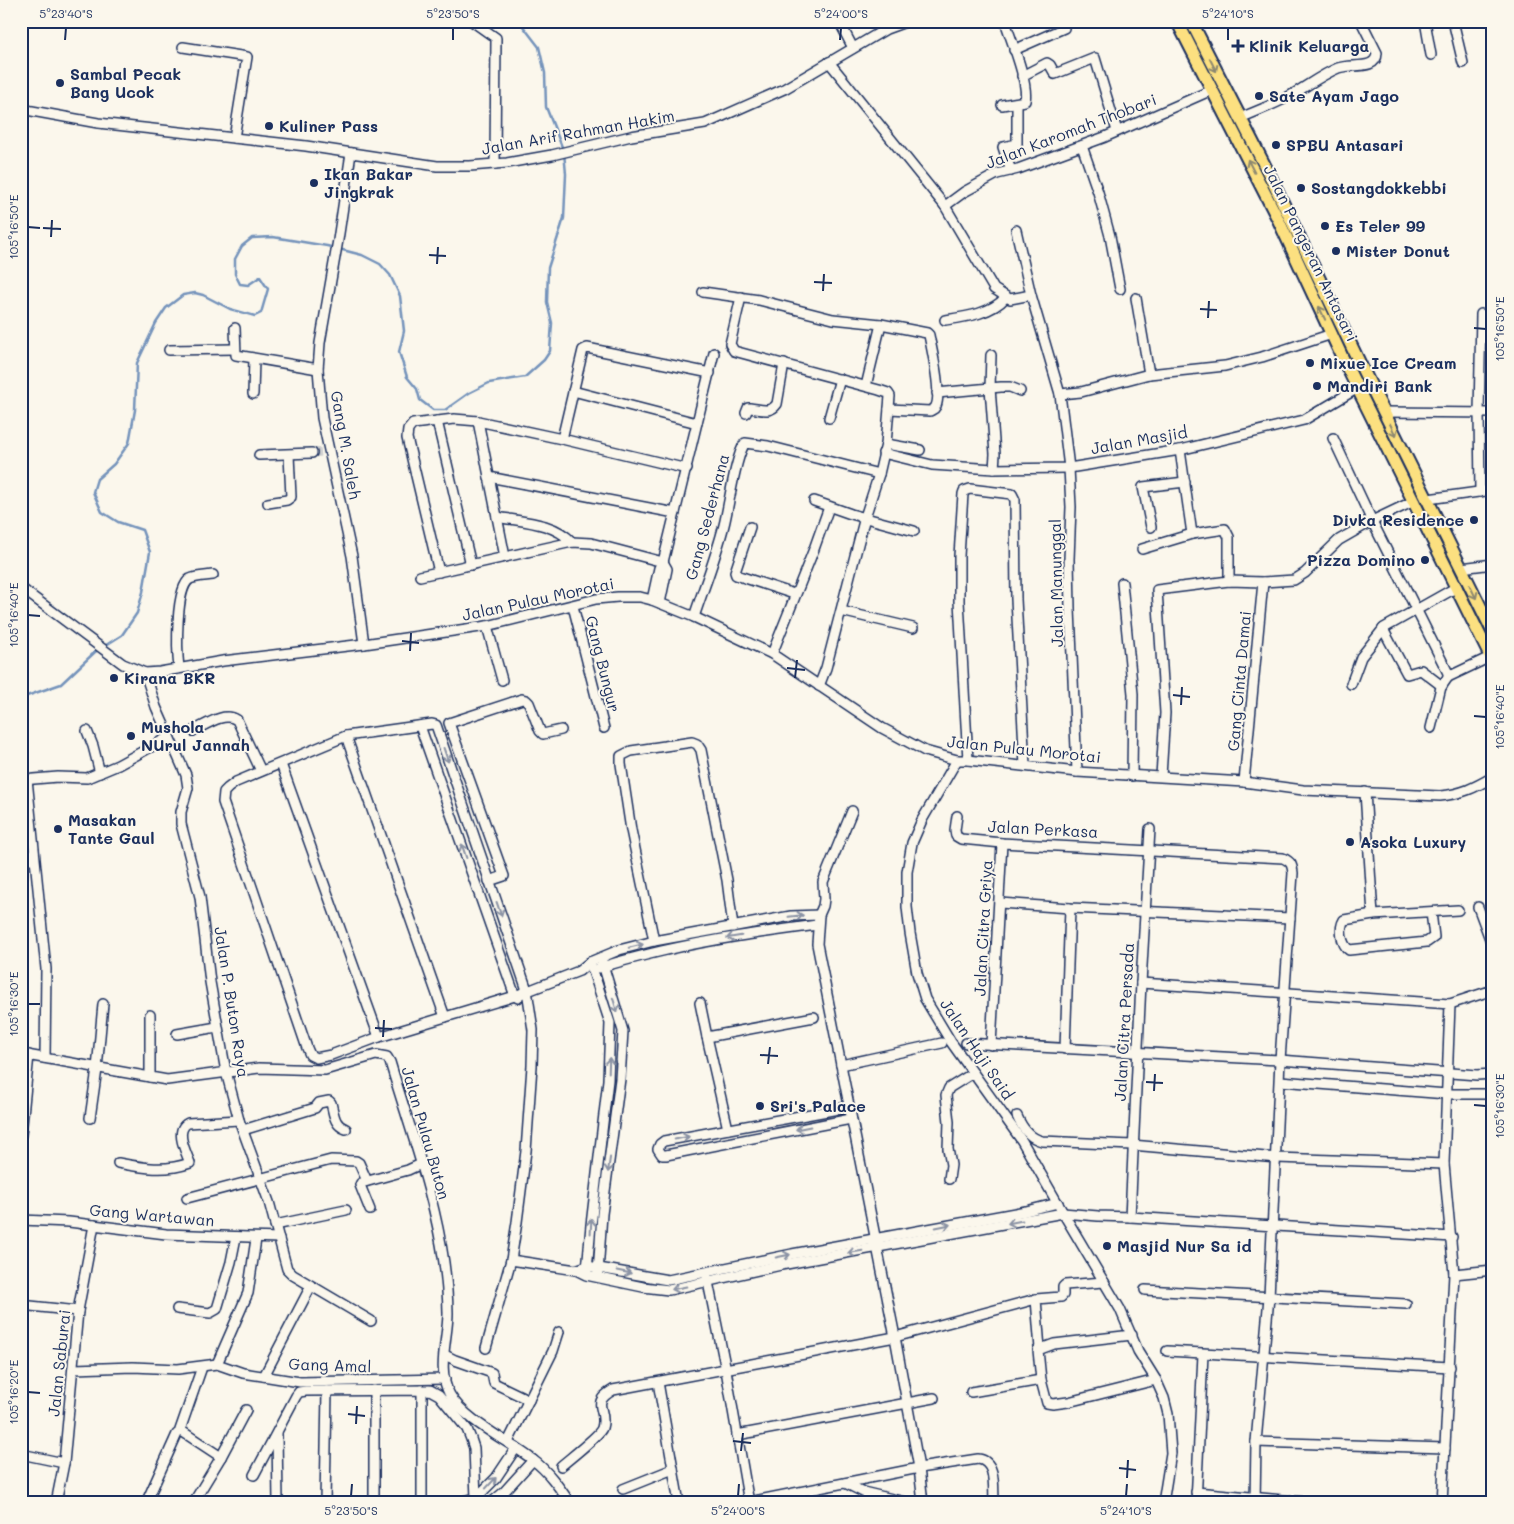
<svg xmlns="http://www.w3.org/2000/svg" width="1514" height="1524" font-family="Mali,sans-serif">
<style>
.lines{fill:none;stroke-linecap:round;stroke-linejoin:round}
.stream{stroke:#7493bb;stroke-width:2.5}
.minor-tunnel{stroke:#cecfd0;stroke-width:9;stroke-dasharray:9 4.5;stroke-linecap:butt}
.minor-casing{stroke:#1b2f5e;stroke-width:12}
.major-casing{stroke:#1b2f5e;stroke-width:15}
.minor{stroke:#fbf7ec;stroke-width:9}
.major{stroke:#fce080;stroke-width:11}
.oneway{stroke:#8c886f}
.oneway2{stroke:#8b93a5}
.ticks{fill:none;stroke:#1b2f5e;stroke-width:2}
.poi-dot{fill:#1b2f5e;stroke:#fbf7ec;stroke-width:2}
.labels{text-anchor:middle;stroke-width:4;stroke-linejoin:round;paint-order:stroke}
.poi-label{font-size:16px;font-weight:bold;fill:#1b2f5e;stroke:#fbf7ec;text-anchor:start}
.street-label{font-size:16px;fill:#1b2f5e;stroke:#fbf7ec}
.neatline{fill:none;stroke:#1b2f5e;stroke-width:2}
.ticks-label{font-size:12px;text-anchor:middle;fill:#1b2f5e}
</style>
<rect width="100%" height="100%" fill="#fbf7ec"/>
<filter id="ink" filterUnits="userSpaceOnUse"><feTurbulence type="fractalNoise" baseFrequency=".02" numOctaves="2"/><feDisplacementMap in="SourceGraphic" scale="10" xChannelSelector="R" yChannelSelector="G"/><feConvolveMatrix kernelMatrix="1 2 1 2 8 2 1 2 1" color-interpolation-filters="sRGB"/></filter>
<g filter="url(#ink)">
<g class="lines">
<g class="stream">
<path d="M656,21L672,25L738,21"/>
<path d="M21,698L61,684L95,652L122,635L137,613L143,592L150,552L142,530L118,522L102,512L93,492L97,479L114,464L129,443L135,410L137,363L156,323L166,308L183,295L195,293L203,295L230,309L255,316L261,313L268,289L260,277L248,285L240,284L235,274V259L242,246L252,238L273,237L327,246L362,255L380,264L390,275L400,296L404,331L399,352L407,377L417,389L420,400L433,410H445L469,393L489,383L525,377L544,360L550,351L552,323L547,302L548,268L564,218L566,174L564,152L546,107L545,73L539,47L519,21"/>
</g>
<path class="minor-tunnel" d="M312,453L322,452"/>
<g class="minor-casing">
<g id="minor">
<path d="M472,21L496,38L495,164"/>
<path d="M839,21L853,48"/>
<path d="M1425,21L1431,55"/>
<path d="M1453,21L1463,63"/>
<path d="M183,47L247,57L234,138"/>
<path d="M1014,50L1064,28"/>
<path d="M829,62L945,206L994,289L1010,299L1031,295"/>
<path d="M1022,76L1047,63L1050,65L1055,74L1095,58L1117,131"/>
<path d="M1002,105L1025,101C1029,83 1011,40 1005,21"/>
<path d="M21,109L98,123L306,146L437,166H470L507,163L552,155L631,136L705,124L784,89L886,29L908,21"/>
<path d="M1240,118C1255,112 1270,106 1284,99C1302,90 1319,76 1338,68C1350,63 1377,71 1377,53L1361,21"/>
<path d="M1082,146L1098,192L1110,236L1120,289"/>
<path d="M351,153L338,240L320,343L318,369L322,418L352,556L364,644"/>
<path d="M1011,171L1003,147L1017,144V103"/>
<path d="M945,206L964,192L997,174L1018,169L1105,137L1212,90"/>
<path d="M1016,230L1031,295L1060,394L1069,468L1071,507L1069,559L1070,609L1077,772"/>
<path d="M703,292L759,300L833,319L881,324L927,333L929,335C932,351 942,392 936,406C934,410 933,409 930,411L889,409"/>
<path d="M741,297L730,344L734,351L879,390L888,393L890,396L886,444L879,474L865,517L826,668L819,686"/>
<path d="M1136,298L1149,374"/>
<path d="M945,320C966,317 991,314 1006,297"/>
<path d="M235,328L236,355L318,369"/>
<path d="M169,350L235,349"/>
<path d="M991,355L990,388L995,454L994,469"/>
<path d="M866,386L881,324"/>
<path d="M573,391L697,423"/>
<path d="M937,393L1001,387H1010L1020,391"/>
<path d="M253,394L254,359"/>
<path d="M1060,394L1081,392L1149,374L1225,366L1262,357L1332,334"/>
<path d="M1385,412L1493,413"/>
<path d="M746,413L748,408H750C760,409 770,414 777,404L784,364"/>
<path d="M829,418L840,379"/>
<path d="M437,421L471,565"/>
<path d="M478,421L505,557"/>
<path d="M1333,438L1372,521L1448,673V677L1441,687L1431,728"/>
<path d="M562,439L583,350L587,348L710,373"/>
<path d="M886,444L920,450"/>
<path d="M1180,450L1192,534L1225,529L1229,537V581"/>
<path d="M883,453L932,465L994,469L1069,468L1180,450L1304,420L1358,388"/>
<path d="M259,455L312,453"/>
<path d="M489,477L675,513"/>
<path d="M1480,492L1479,413L1481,314"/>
<path d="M1428,499L1493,490"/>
<path d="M814,501L851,514L914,531"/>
<path d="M268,503L287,500L291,497L289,455"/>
<path d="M497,517C523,522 553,522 572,542"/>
<path d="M750,527L735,572L736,575L794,594"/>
<path d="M1151,527L1143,487L1185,482"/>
<path d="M1142,549L1192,534"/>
<path d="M1461,568L1493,564"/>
<path d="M439,572L407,438L408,430L413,424L454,419L478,421L562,439L687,469"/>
<path d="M420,576L572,542L591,543L663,562L667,569L660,603"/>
<path d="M1122,583L1133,694L1132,776"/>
<path d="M21,588L123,664L145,673L160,672L223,661L364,644L487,626L596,599L618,597H640L652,600L694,617L772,654L882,728L925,751L957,760H968L1077,772L1244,782L1303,790L1440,796C1462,794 1474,788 1493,777"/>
<path d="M652,600L659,568L663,562L714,353"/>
<path d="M573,606L604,728"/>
<path d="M841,611L913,628"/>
<path d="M694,617C704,587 716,557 724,525C729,506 735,457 745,443L768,446L879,474"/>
<path d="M487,626L502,680"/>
<path d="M1383,629L1407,674L1421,670L1442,686"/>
<path d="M772,654L814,549L829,507"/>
<path d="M179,668C177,651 175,588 190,579C196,576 206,576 213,575"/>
<path d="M145,673L156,707L186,775L188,788L181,812V824L200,897L210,982L226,1072L239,1120L269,1202L287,1269L293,1275L371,1321"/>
<path d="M1448,677L1490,657"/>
<path d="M1351,684L1361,657L1384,628L1457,587"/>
<path d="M420,726L515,996L518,998"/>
<path d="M87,731L93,746L100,773"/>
<path d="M193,731C206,725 224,711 237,720L261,771"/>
<path d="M346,736L445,1017"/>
<path d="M957,760L922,820L912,843L907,872V907L910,933L917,973L925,999L951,1042L1022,1141L1066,1218L1120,1309L1138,1351L1156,1380L1164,1398L1168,1414L1171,1453L1163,1503"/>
<path d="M968,760L959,601V556L963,494L964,491L970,489L1012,494L1015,500L1016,599L1025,766"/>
<path d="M281,764L379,1037"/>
<path d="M1161,776L1165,713L1157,590L1229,581L1263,582L1294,580L1305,573L1339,540L1372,521L1414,501"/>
<path d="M27,779L46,969L45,1058"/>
<path d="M22,780L58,777L87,778L118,765L169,737"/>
<path d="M1244,782L1263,582"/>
<path d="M1365,792L1373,915"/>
<path d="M852,811L823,882L824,899L823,906L819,915L817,944L895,1337L919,1468L923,1503"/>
<path d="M957,816L955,830L956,836L961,839L1002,843L1283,858C1291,862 1292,864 1293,873L1280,1060L1269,1297L1256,1442L1255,1503"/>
<path d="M21,859H34"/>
<path d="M489,881L504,876L449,723L522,699L526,700L529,703L540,731L543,734L561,730"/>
<path d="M1000,903L1070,908L1290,918"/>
<path d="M1478,907L1493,947"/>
<path d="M1431,912L1434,937L1427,942L1349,950C1341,944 1339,928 1344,920L1373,915L1458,910"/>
<path d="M654,941L631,830L621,764V756L631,751L692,742L697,744L701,750L727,880L733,927"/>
<path d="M599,968C620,961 641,956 662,951C713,939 765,932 817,925"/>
<path d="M1141,983L1450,1004L1493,990"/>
<path d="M700,1003L707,1037L728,1129"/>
<path d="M150,1015V1077"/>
<path d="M177,1034L217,1027"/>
<path d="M707,1037L814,1017"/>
<path d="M966,1043L1280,1060L1477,1075L1493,1074"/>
<path d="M991,1045L1002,843"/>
<path d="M1065,1049L1070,908"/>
<path d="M21,1054L167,1080L259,1068L325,1070L376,1055L387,1057L390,1062C414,1143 447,1227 448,1313C448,1338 436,1371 450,1395C465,1421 509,1441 533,1460C548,1471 559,1487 570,1503"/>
<path d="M841,1065L942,1043"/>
<path d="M1280,1081L1447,1094H1493"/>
<path d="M849,1107L664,1141L660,1144L658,1149L662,1155H666L851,1119"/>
<path d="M1017,1116C1022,1128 1029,1138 1042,1141L1132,1145L1277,1158L1444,1164"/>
<path d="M90,1118L97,1069L103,1004"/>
<path d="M243,1130L315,1108L319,1103L329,1101L331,1103C334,1114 334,1125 346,1129"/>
<path d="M21,1135L29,1055"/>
<path d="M118,1163C144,1168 165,1172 190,1163C186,1152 174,1130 188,1123L239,1120"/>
<path d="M949,1179L951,1165L948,1149L949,1122L946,1095L949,1088L973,1073"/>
<path d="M187,1198L331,1160L356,1161L359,1163L367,1181"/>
<path d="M370,1210L360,1185L361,1183L408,1170L421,1164"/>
<path d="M1130,1217L1141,983L1150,829"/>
<path d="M21,1220L69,1222L166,1234L279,1238"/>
<path d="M275,1225L346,1210"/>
<path d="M511,1260L576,1270L586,1275L643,1287L669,1290L781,1265L1063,1213L1098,1216L1130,1217L1452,1237"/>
<path d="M576,1270L587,1266L668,1280L792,1254L1026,1211L1058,1203"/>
<path d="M587,1270L591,1225L608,1080L610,1023L590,962"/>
<path d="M598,1273L602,1214L620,1079L623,1031L601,958"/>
<path d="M1454,1274L1493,1270"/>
<path d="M707,1277L726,1370L749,1503"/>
<path d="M1145,1290L1406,1304"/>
<path d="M21,1305L78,1311"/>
<path d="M177,1309L210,1313L217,1309L231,1262L236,1237"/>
<path d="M21,1320L23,1305"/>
<path d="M486,1348L511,1260L517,1222L526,1151L532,1066L533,1030L527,990L436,725L432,724L346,736L236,782L228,788L224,792L223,802L307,1048L310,1055L316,1058L331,1055L379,1037L515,996L579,971L590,962L619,950L654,941L791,916L819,915"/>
<path d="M1040,1349L1036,1299L1061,1297L1063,1295V1287L1065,1285L1104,1282"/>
<path d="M1167,1351L1450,1367"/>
<path d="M445,1355L455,1360L492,1373L494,1383L529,1400"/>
<path d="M217,1364L248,1293L256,1239"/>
<path d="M202,1367L180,1430L221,1457"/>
<path d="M74,1369L133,1367L178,1369L217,1364L243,1373L300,1382L445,1379"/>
<path d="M264,1376L311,1286"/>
<path d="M1041,1380L1047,1403L1053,1404L1068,1402L1156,1380"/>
<path d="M658,1382L679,1503"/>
<path d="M374,1390V1503"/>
<path d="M422,1390V1503"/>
<path d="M971,1392L1041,1380L1038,1350L1054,1344L1132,1335"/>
<path d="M277,1433L278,1503"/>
<path d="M737,1435L934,1398"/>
<path d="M508,1442L553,1351L559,1332"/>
<path d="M1256,1442L1445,1448"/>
<path d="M21,1454L64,1463"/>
<path d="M561,1466C569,1459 600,1435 602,1428C608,1409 589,1404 613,1390L895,1337L1036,1299"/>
<path d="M254,1475L296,1396L299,1392L306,1391L430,1390L439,1395L467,1429L471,1439L474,1448L476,1498L479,1503"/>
<path d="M845,1483L863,1492L909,1503"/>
<path d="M623,1489L673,1469"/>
<path d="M1196,1492L1316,1503"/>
<path d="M749,1502L919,1468L978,1459C997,1461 993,1488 994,1503"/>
<path d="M56,1503L64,1463L78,1311L94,1225"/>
<path d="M146,1503L177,1434"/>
<path d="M193,1503L221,1457L246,1410"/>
<path d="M325,1503L327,1391"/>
<path d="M454,1503L476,1498L496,1478L516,1448"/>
<path d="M491,1503L504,1492L533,1460"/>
<path d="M1196,1503L1203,1354"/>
<path d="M1442,1503L1454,1274L1444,1164L1450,1004"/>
</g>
</g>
<g class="major-casing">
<g id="major">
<path d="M1177,21L1278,219L1344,361L1493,662"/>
<path d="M1191,21L1269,174L1362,368L1493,632"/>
</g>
</g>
<use href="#minor" class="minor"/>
<use href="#major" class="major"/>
</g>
<defs><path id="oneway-shaft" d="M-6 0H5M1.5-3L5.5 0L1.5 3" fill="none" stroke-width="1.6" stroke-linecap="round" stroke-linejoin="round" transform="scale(1.25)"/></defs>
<g class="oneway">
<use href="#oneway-shaft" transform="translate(1213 65) rotate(63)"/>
<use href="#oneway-shaft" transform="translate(1251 166) rotate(-117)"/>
<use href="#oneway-shaft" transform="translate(1322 313) rotate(-115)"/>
<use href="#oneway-shaft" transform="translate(1393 430) rotate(64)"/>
<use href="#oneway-shaft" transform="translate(1473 592) rotate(64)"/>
</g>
<g class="oneway2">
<use href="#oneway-shaft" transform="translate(446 755) rotate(71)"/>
<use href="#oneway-shaft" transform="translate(464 851) rotate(-109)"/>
<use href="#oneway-shaft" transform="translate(499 909) rotate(71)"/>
<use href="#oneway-shaft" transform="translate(796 916) rotate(-6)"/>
<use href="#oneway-shaft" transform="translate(734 937) rotate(170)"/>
<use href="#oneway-shaft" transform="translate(636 946) rotate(-14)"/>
<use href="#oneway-shaft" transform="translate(615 1005) rotate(73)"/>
<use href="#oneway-shaft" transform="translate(609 1065) rotate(-88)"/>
<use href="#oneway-shaft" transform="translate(803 1128) rotate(169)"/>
<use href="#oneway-shaft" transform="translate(682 1138) rotate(-11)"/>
<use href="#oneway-shaft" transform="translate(609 1165) rotate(98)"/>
<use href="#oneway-shaft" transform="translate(1015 1222) rotate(169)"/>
<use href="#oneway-shaft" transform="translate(591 1226) rotate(-87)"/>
<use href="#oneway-shaft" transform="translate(943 1226) rotate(-11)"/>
<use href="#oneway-shaft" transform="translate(855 1252) rotate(170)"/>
<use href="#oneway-shaft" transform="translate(783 1256) rotate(-12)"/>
<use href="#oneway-shaft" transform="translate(624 1272) rotate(12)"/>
<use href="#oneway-shaft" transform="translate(679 1288) rotate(169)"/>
<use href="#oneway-shaft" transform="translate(491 1483) rotate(-47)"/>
</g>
</g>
<path class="ticks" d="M65,40L66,28M453,40V28M840,40L841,28M1228,40V28M28,227L40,228M43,228L61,229M51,237L52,220M429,255L446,256M437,264L438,247M814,282L832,283M823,291L824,274M1200,309L1217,310M1208,318L1209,301M1474,328L1486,329M28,615L40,616M402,641L419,643M410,651L411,633M787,668L805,670M795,678L797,660M1173,695L1190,697M1181,705L1182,687M1474,716L1486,717M28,1004H40M375,1028L392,1029M383,1037L384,1020M760,1055L778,1056M768,1064L770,1047M1146,1082L1163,1083M1154,1091L1155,1074M1474,1105L1486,1106M28,1392L40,1393M348,1414L365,1416M356,1424L357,1406M733,1441L751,1443M741,1451L743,1433M1119,1468L1136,1470M1127,1478L1128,1460M351,1496L352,1484M738,1496L739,1484M1126,1496L1127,1484"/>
<g class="poi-dot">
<path d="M1235.5 38.5h5v5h5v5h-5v5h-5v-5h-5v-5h5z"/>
<circle cx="60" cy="83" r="5"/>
<circle cx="1259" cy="96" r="5"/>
<circle cx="269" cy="126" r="5"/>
<circle cx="1276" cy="145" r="5"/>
<circle cx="314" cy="183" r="5"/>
<circle cx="1301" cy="188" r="5"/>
<circle cx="1325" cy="226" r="5"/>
<circle cx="1336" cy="251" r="5"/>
<circle cx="1310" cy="363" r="5"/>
<circle cx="1317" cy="386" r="5"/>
<circle cx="1474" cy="520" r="5"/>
<circle cx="1425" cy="560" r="5"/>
<circle cx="114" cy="678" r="5"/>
<circle cx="131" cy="736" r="5"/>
<circle cx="58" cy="829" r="5"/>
<circle cx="1350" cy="842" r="5"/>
<circle cx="760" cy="1106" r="5"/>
<circle cx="1107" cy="1246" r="5"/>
</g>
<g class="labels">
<g class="poi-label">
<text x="1249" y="52">Klinik Keluarga</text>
<text x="70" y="80">Sambal Pecak<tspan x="70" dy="18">Bang Ucok</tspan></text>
<text x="1269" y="102">Sate Ayam Jago</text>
<text x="279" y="132">Kuliner Pass</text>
<text x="1286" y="151">SPBU Antasari</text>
<text x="324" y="180">Ikan Bakar<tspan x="324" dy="18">Jingkrak</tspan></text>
<text x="1311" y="194">Sostangdokkebbi</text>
<text x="1335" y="232">Es Teler 99</text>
<text x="1346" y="257">Mister Donut</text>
<text x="1320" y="369">Mixue Ice Cream</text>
<text x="1327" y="392">Mandiri Bank</text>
<text x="1464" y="526" text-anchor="end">Divka Residence</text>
<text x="1415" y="566" text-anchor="end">Pizza Domino</text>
<text x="124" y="684">Kirana BKR</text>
<text x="141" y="733">Mushola<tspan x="141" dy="18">NUrul Jannah</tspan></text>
<text x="68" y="826">Masakan<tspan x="68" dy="18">Tante Gaul</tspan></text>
<text x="1360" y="848">Asoka Luxury</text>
<text x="770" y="1112">Sri's Palace</text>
<text x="1117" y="1252">Masjid Nur Sa id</text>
</g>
<g class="street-label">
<text transform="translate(1071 131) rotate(-21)" y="6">Jalan Karomah Thobari</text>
<text transform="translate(578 132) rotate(-10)" y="6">Jalan Arif Rahman Hakim</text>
<text transform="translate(1311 253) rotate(64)" y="6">Jalan Pangeran Antasari</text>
<text transform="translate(1139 440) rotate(-10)" y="6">Jalan Masjid</text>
<text transform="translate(346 445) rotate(80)" y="6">Gang M. Saleh</text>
<text transform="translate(707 517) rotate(-75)" y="6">Gang Sederhana</text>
<text transform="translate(1056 583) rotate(-91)" y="6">Jalan Manunggal</text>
<text transform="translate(538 599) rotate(-12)" y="6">Jalan Pulau Morotai</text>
<text transform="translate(603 664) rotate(76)" y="6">Gang Bungur</text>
<text transform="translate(1239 681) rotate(-85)" y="6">Gang Cinta Damai</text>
<text transform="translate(1024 749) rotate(6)" y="6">Jalan Pulau Morotai</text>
<text transform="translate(1043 829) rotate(3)" y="6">Jalan Perkasa</text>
<text transform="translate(983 928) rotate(-87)" y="6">Jalan Citra Griya</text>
<text transform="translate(232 1002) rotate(81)" y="6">Jalan P. Buton Raya</text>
<text transform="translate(1124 1022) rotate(-87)" y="6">Jalan Citra Persada</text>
<text transform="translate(977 1049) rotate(56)" y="6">Jalan Haji Said</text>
<text transform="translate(426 1133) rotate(74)" y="6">Jalan Pulau Buton</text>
<text transform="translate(152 1215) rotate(5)" y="6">Gang Wartawan</text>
<text transform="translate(59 1363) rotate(-84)" y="6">Jalan Saburai</text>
<text transform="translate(330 1365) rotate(2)" y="6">Gang Amal</text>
</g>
</g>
<rect width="1514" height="1524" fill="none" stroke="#fbf7ec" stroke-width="55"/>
<rect x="28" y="28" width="1458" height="1468" class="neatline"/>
<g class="ticks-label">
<text x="66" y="18">5°23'40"S</text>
<text x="453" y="18">5°23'50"S</text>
<text x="841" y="18">5°24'00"S</text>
<text x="1228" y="18">5°24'10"S</text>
<text transform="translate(14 227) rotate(-90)" y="4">105°16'50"E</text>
<text transform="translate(1500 329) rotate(-90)" y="4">105°16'50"E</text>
<text transform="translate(14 615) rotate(-90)" y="4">105°16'40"E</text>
<text transform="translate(1500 717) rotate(-90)" y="4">105°16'40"E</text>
<text transform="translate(14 1004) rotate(-90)" y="4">105°16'30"E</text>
<text transform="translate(1500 1106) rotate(-90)" y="4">105°16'30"E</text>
<text transform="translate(14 1392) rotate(-90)" y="4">105°16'20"E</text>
<text x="351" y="1515">5°23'50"S</text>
<text x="738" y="1515">5°24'00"S</text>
<text x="1126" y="1515">5°24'10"S</text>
</g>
</svg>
